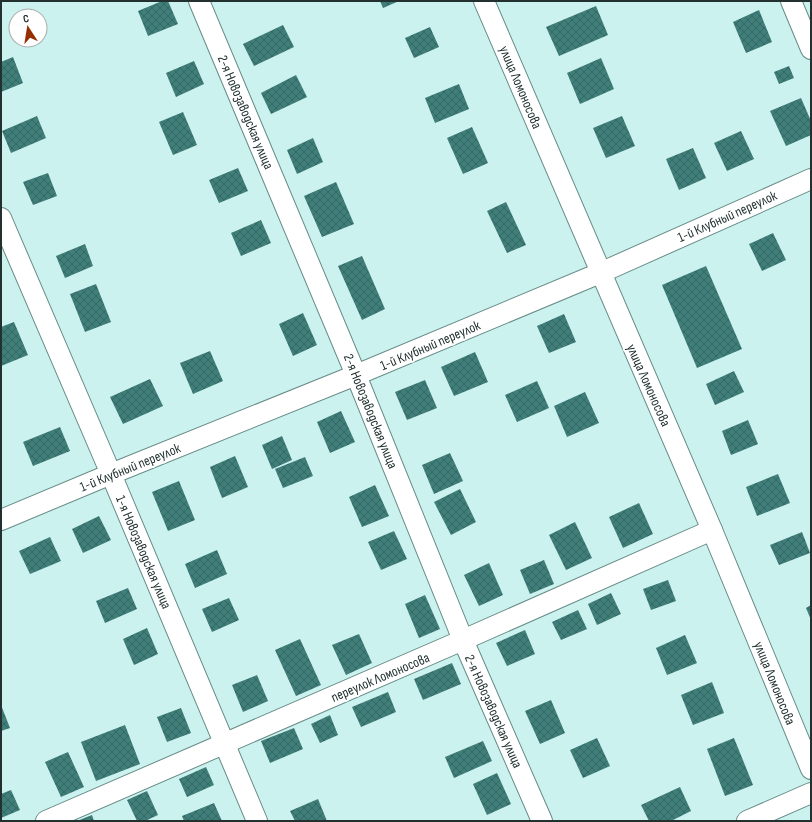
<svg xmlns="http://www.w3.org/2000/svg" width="812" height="822" font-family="'Sofia Sans Condensed',sans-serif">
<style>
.building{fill:url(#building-cross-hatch)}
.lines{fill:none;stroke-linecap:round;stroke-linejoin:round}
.minor-casing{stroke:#678b88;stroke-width:22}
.minor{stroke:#fff;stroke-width:20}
.labels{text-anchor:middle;stroke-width:4;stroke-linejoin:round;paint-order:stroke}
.street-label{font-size:14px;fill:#223130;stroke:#fff}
</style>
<defs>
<pattern id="building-cross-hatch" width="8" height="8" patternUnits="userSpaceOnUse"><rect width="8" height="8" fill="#407e7a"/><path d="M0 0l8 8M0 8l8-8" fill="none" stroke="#356864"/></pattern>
</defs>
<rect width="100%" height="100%" fill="#cbf2ee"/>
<g class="building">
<path d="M162,1H168L178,24L148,36L138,11Z"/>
<path d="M380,1H399L383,8Z"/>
<path d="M596,6L608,35L559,56L546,27Z"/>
<path d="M759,10L772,42L746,53L733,22Z"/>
<path d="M283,25L294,47L254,66L243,44Z"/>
<path d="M430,27L439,47L414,58L405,38Z"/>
<path d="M13,57L23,83L1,92V62Z"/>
<path d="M601,58L614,89L580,104L567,73Z"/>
<path d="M194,61L204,84L176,97L166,73Z"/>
<path d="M789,66L794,78L779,84L774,72Z"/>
<path d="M296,75L307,97L271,114L261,93Z"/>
<path d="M459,84L469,109L435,123L425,98Z"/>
<path d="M801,98L811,121V135L786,146L770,111Z"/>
<path d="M183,112L197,145L173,155L159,122Z"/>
<path d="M37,116L46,138L11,153L2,131Z"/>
<path d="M622,116L635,146L606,158L593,128Z"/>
<path d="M472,127L488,163L463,174L447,138Z"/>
<path d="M741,131L754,159L727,171L714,143Z"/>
<path d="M313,138L323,162L297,174L287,150Z"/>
<path d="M693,148L706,178L679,190L666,159Z"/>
<path d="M238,168L248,191L219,203L209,180Z"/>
<path d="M48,173L57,196L33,205L23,182Z"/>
<path d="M336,182L354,224L322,237L304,196Z"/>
<path d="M506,202L526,245L507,253L487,211Z"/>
<path d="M261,220L271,243L241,256L231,233Z"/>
<path d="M773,233L786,260L762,271L749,244Z"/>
<path d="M85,244L93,266L65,278L56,256Z"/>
<path d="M362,256L385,309L362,320L338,266Z"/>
<path d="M706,266L742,349L697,368L662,285Z"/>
<path d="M96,284L111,322L85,332L70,294Z"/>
<path d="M303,313L317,345L293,356L279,324Z"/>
<path d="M564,314L576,342L549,353L537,326Z"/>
<path d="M14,322L28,355L1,366V327Z"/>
<path d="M210,351L223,381L193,394L180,363Z"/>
<path d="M475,352L488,382L454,396L441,367Z"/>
<path d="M734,371L744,392L715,405L706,384Z"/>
<path d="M150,379L163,406L123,424L110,397Z"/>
<path d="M425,380L437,408L407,420L395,392Z"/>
<path d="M537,381L549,408L517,422L505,395Z"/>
<path d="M585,392L599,423L567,437L554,406Z"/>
<path d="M341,411L355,442L330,453L317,422Z"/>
<path d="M748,420L758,444L731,455L722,431Z"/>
<path d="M60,427L70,451L33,466L23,442Z"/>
<path d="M282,436L292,460L272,469L262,445Z"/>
<path d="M450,453L463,481L434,494L422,465Z"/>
<path d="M235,456L248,487L222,498L210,467Z"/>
<path d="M305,457L313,476L283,488L275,469Z"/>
<path d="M778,474L790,503L757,516L746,487Z"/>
<path d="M179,481L195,520L168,531L152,492Z"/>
<path d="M375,485L389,516L362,527L349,497Z"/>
<path d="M460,489L476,522L451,535L434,502Z"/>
<path d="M639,503L653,534L623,548L609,517Z"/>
<path d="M99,516L111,540L83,553L72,529Z"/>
<path d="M575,522L592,558L566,570L549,535Z"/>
<path d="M394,531L407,559L381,570L368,542Z"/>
<path d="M802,532L810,553L779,565L770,545Z"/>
<path d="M50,537L61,561L30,574L19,551Z"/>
<path d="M217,550L227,574L195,588L185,564Z"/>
<path d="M544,560L554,584L530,594L520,570Z"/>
<path d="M489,563L503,595L479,606L464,575Z"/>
<path d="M668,580L676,601L651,610L643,589Z"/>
<path d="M128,588L137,609L105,623L96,601Z"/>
<path d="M611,593L621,614L597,625L588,604Z"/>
<path d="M425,595L440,629L419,638L405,604Z"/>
<path d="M229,598L239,620L212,632L202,609Z"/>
<path d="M811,605V620L806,608Z"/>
<path d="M578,610L587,629L561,640L552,622Z"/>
<path d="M147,628L158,654L134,665L123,639Z"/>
<path d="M525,630L535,654L507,666L496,643Z"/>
<path d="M359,634L372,663L346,675L332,645Z"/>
<path d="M685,635L697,663L667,675L656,648Z"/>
<path d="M300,639L321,685L296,696L275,650Z"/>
<path d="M452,663L461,684L423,700L414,679Z"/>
<path d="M257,675L268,701L243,712L232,685Z"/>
<path d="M712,682L724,713L693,725L681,695Z"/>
<path d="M388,692L396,712L361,727L352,707Z"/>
<path d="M551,700L565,733L540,744L525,711Z"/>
<path d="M1,705L10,728L1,731Z"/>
<path d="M181,708L191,733L167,742L157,717Z"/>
<path d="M330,715L338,735L320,743L311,724Z"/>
<path d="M125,725L140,764L96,781L81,742Z"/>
<path d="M294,728L303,749L270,763L261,741Z"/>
<path d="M597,738L610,766L583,778L570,750Z"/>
<path d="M734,738L753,785L725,796L707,749Z"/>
<path d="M483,741L492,761L454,778L445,757Z"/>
<path d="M68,752L84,787L61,797L45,762Z"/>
<path d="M206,767L214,785L187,797L179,779Z"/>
<path d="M497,773L511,804L487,815L473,784Z"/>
<path d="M680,787L691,811L671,821H649L641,805Z"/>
<path d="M11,790L20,810L1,818V794Z"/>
<path d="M147,791L158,815L145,821H137L127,800Z"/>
<path d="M318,799L327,821H295L290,811Z"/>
<path d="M214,803L222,821H184L182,816Z"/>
<path d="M92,815L94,821H77Z"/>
</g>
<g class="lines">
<g class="minor-casing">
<g id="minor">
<path d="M199,1L356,375L463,640L542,821"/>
<path d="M484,1L712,530L811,769"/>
<path d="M791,1L811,49"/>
<path d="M1,218L111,474L257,821"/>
<path d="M1,520L111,474L356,375L600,273L811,179"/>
<path d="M46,821L463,640L712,530"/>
<path d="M747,821L811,793"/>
</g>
</g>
<use href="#minor" class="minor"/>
</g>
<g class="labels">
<g class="street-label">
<text transform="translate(521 87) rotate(67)" y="5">улица Ломоносова</text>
<text transform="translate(246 112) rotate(67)" y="5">2-я Новозаводская улица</text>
<text transform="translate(727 216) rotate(-24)" y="5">1-й Клубный переулок</text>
<text transform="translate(430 345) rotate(-23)" y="5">1-й Клубный переулок</text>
<text transform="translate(649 385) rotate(66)" y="5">улица Ломоносова</text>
<text transform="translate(371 411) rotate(68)" y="5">2-я Новозаводская улица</text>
<text transform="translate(130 467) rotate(-22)" y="5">1-й Клубный переулок</text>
<text transform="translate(144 552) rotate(67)" y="5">1-я Новозаводская улица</text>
<text transform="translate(380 677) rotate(-23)" y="5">переулок Ломоносова</text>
<text transform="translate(775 683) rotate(68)" y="5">улица Ломоносова</text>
<text transform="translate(494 711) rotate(66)" y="5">2-я Новозаводская улица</text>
</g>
</g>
<rect width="812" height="822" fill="none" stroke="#223130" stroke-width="4"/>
<g transform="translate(28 28) rotate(348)"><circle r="19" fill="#ffffff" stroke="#a7adac"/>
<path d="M0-3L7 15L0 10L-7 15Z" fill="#942f00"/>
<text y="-6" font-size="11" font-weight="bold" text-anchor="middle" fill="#223130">С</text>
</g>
</svg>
